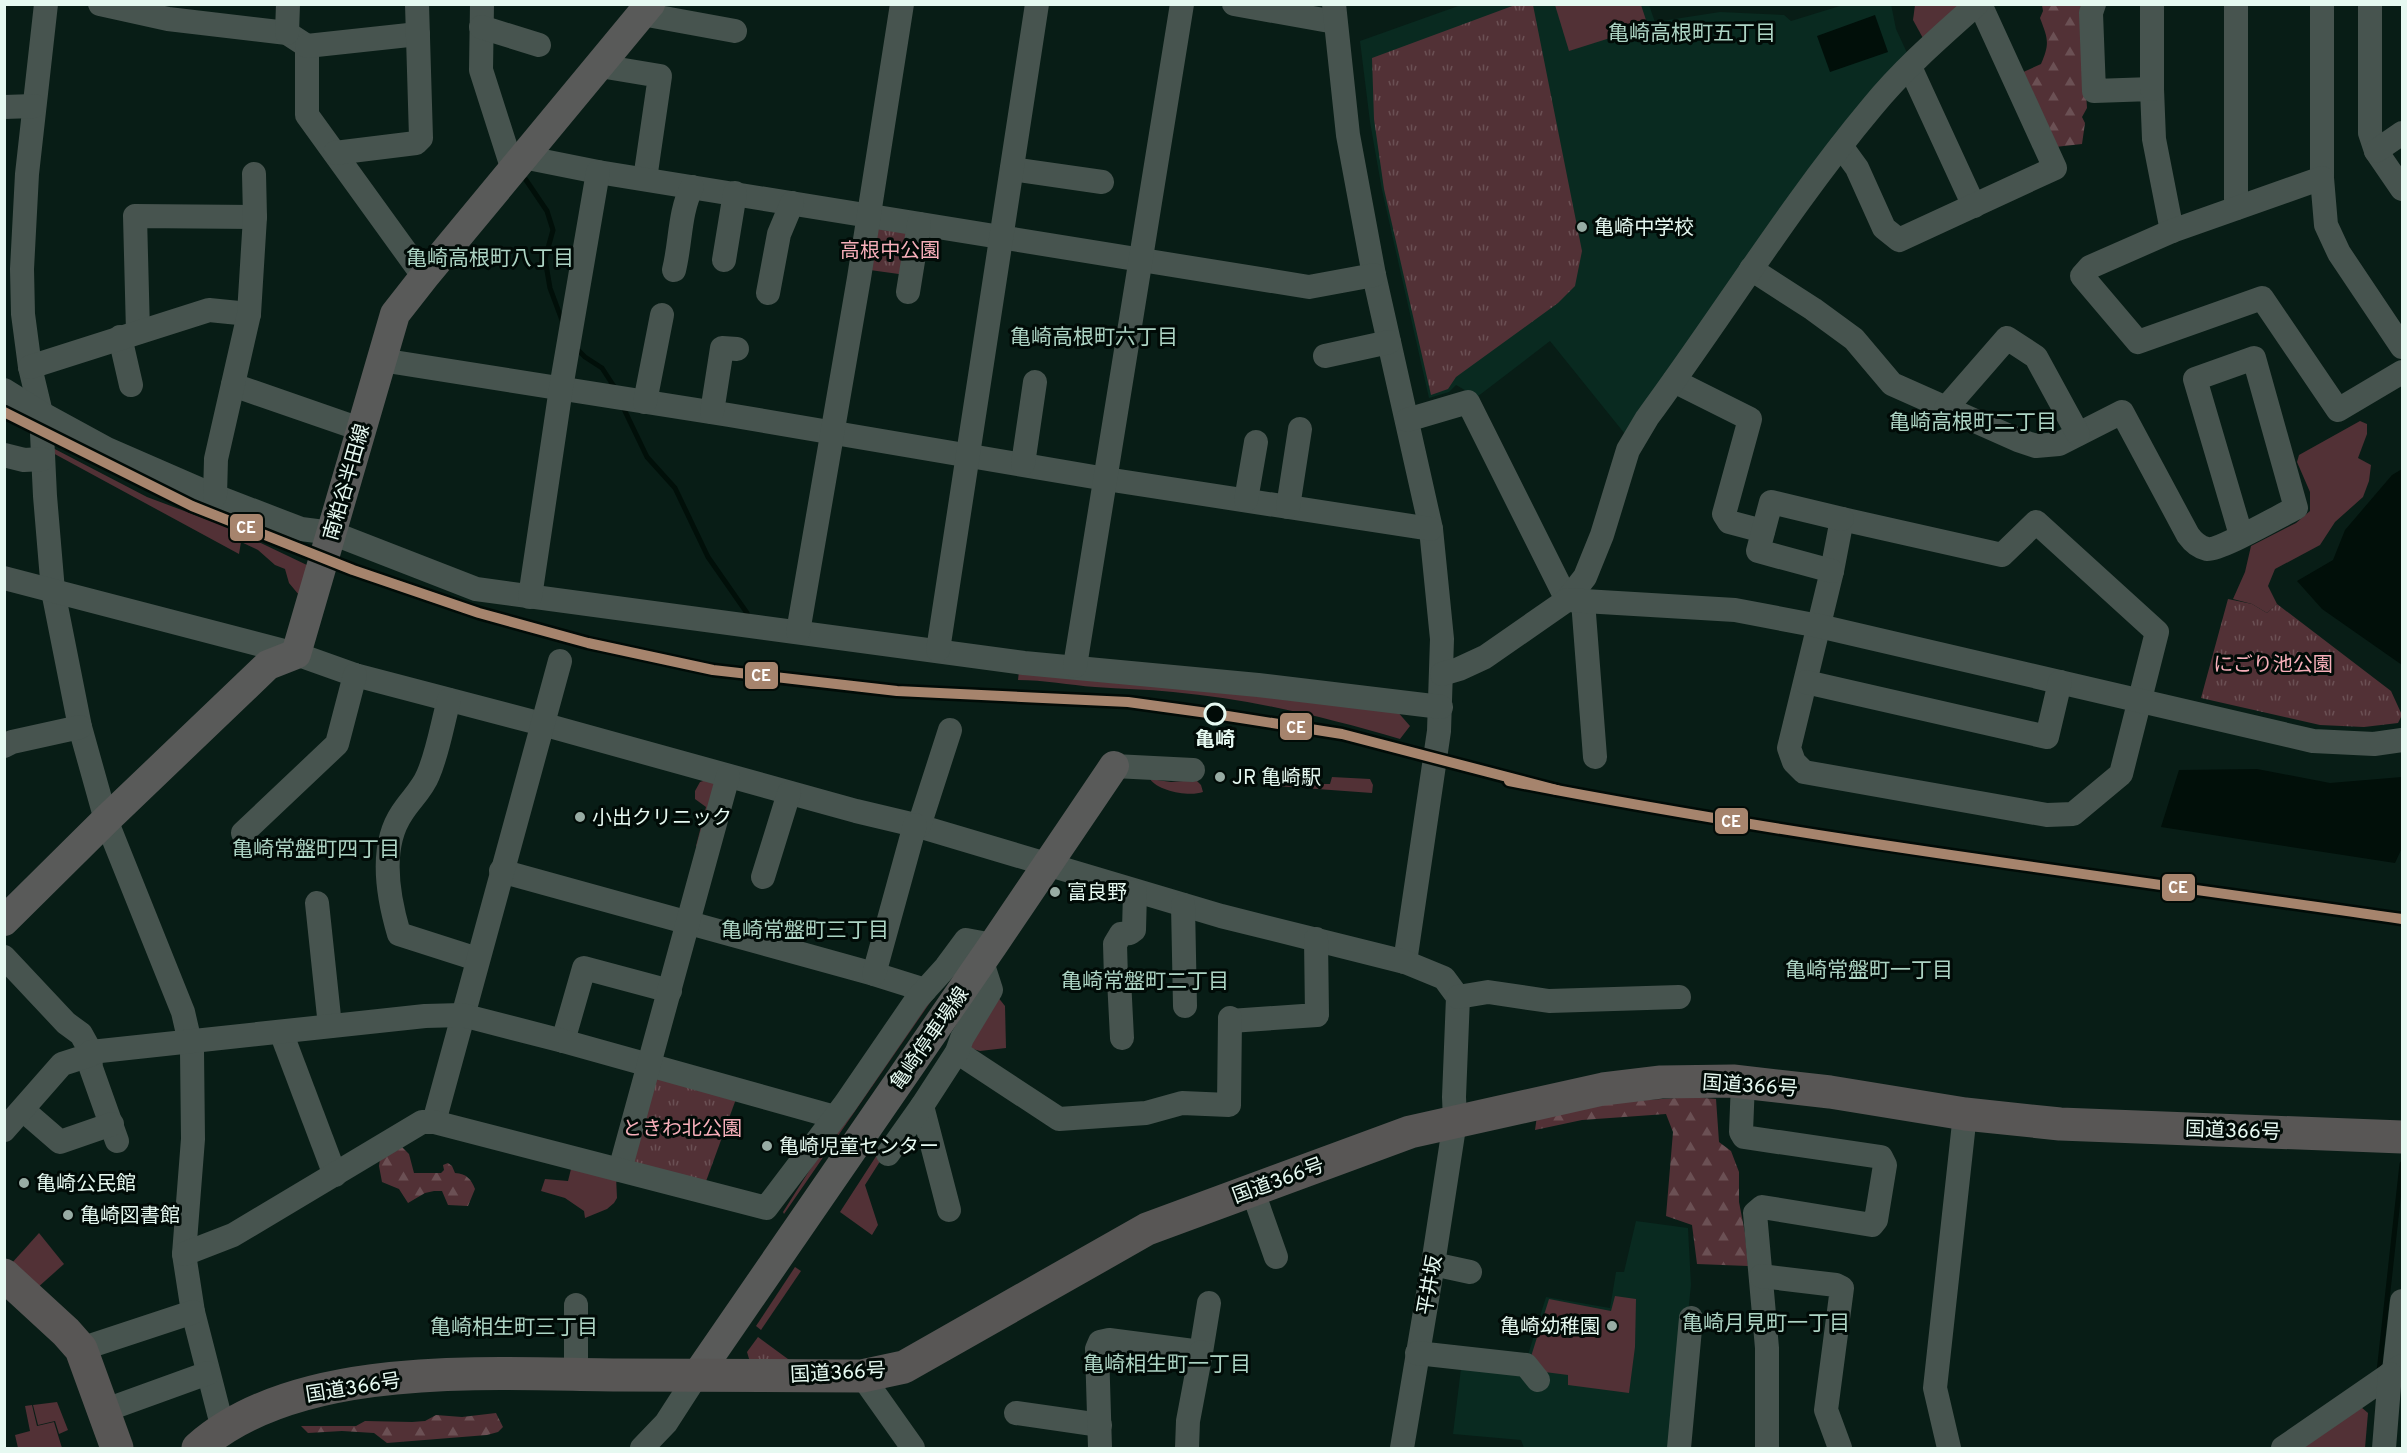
<svg xmlns="http://www.w3.org/2000/svg" width="2407" height="1453" font-family="Overpass,'Noto Sans JP',sans-serif">
<style>
.built{fill:#092a20}
.grass{fill:#523136}
.forest{fill:url(#forest-firs)}
.park{fill:url(#park-tufts)}
.water{fill:#010f09}
.lines{fill:none;stroke-linecap:round;stroke-linejoin:round}
.stream{stroke:#010f09;stroke-width:5}
.minor{stroke:#47544f;stroke-width:24}
.major{stroke:#595a59;stroke-width:30}
.highway{stroke:#585655;stroke-width:33}
.rail-1-casing{stroke:#010b07;stroke-width:15}
.rail-1{stroke:#a6846d;stroke-width:10}
.poi-dot{fill:#98aca4;stroke:#010b07;stroke-width:2}
.stop-dot{fill:#010b07;stroke:#e6f9f1;stroke-width:3}
.labels{text-anchor:middle;stroke-width:6;stroke-linejoin:round;paint-order:stroke}
.poi-label{font-size:20px;fill:#e6f9f1;stroke:#010b07;text-anchor:start}
.park-label{font-size:20px;fill:#f7afba;stroke:#010b07}
.street-label{font-size:20px;fill:#e6f9f1;stroke:#010b07}
.stop-label{font-size:20px;font-weight:bold;fill:#e6f9f1;stroke:#010b07}
.neighbourhood-label{font-size:21px;fill:#add4c4;stroke:#010b07}
.line-badge{stroke:#010b07;stroke-width:2}
.badge-label{font-size:16px;text-anchor:middle;font-weight:bold;fill:#fff}
</style>
<defs>
<pattern id="forest-firs" width="22" height="20" patternUnits="userSpaceOnUse" patternTransform="scale(1.5)"><rect width="22" height="20" fill="#523136"/><path d="M5 1l3.5 6h-7zM16 11l3.5 6h-7z" fill="#6b5054"/></pattern>
<pattern id="park-tufts" width="24" height="20" patternUnits="userSpaceOnUse" patternTransform="scale(1.5)"><rect width="24" height="20" fill="#523136"/><path d="M3 7l-1-3M5 7V3M7 7l1-3M15 17l-1-3M17 17v-4M19 17l1-3" fill="none" stroke="#6b5054"/></pattern>
</defs>
<rect width="100%" height="100%" fill="#081d16"/>
<g class="built">
<path d="M1891,4L1896,29L1909,57L1629,439L1550,341L1477,397L1456,385L1449,392L1429,398L1382,190L1370,122L1360,41L1461,5H1649L1655,22L1720,12L1784,15L1791,21L1843,5Z"/>
<path d="M1636,1221L1688,1228L1691,1285L1674,1448H1524L1521,1440L1453,1434L1463,1352L1527,1358L1546,1297L1610,1308L1616,1272H1624Z"/>
</g>
<g class="grass">
<path d="M1555,5H1641L1648,26L1569,51Z"/>
<path d="M1915,5H1963L1924,40L1913,20Z"/>
<path d="M2360,421L2367,424V434L2358,458L2371,465L2369,481L2363,497L2335,522L2320,545L2275,569L2268,586L2277,604L2267,613L2252,604L2233,599L2245,572L2251,546L2296,523L2310,511V492L2297,462L2299,455Z"/>
<path d="M49,446L147,497L227,527L309,566L299,595L289,583L285,569L275,565L258,550L241,542L239,554L51,452Z"/>
<path d="M1019,671L1396,710L1410,726L1400,739C1326,717 1250,699 1173,692C1147,689 1121,689 1095,687C1069,685 1044,680 1018,680Z"/>
<path d="M1332,777L1370,779L1373,785L1372,793L1276,786L1278,784H1330Z"/>
<path d="M709,779L719,782L701,851L696,846L706,807L695,799V791L700,782Z"/>
<path d="M1150,779L1171,782L1196,780L1201,785L1203,792C1189,797 1158,791 1150,779Z"/>
<path d="M968,952L929,1004L784,1214L783,1212L837,1127L922,1003Z"/>
<path d="M997,996L1005,1006L1006,1048L980,1051L966,1047Z"/>
<path d="M884,1144V1155L865,1185L878,1225L872,1235L840,1212Z"/>
<path d="M572,1165L616,1176L617,1198L614,1203L607,1209L585,1218L584,1211L565,1198L541,1191L545,1179L568,1181Z"/>
<path d="M39,1233L64,1264L36,1289L11,1264Z"/>
<path d="M795,1267L801,1271L761,1330L756,1326Z"/>
<path d="M1615,1296L1636,1299L1635,1347L1629,1393L1568,1385V1375L1537,1371L1529,1363L1549,1299L1611,1311Z"/>
<path d="M57,1402L68,1430L59,1434L55,1421L38,1425L33,1405Z"/>
<path d="M32,1405L37,1426L54,1422L62,1448H18L15,1435L30,1431L25,1406Z"/>
<path d="M2361,1407L2368,1413L2365,1448H2302Z"/>
</g>
<g class="forest">
<path d="M2042,5H2084L2081,13L2087,108L2082,117L2085,123L2082,144L2055,147L2019,74L2041,64C2050,43 2048,39 2040,18L2043,11Z"/>
<path d="M1692,1097L1716,1099L1719,1142L1731,1151L1739,1172V1202L1745,1233L1748,1266L1697,1264L1692,1225L1666,1216L1673,1132L1666,1114L1582,1120L1535,1130L1537,1116L1587,1104Z"/>
<path d="M402,1147L409,1154L414,1173H441L444,1170L443,1165L448,1163L452,1166L455,1173C467,1174 471,1179 475,1189L468,1206L448,1205L442,1191H434L425,1193L408,1203L399,1189L382,1182L379,1166L380,1159Z"/>
<path d="M496,1413L503,1427L498,1432L487,1435L387,1443L374,1433L342,1431L308,1433L301,1426H356L365,1421L412,1422L425,1421L436,1415L462,1417Z"/>
</g>
<g class="park">
<path d="M1515,5H1533L1582,251L1575,286L1558,303L1456,377L1448,389L1431,395L1384,189L1374,119L1372,58Z"/>
<path d="M873,227L911,229L906,275L870,270Z"/>
<path d="M2228,599L2252,604L2267,613L2277,604L2391,691L2402,715L2398,723L2364,727L2320,725L2201,698Z"/>
<path d="M653,1077L736,1099L705,1184L630,1162Z"/>
<path d="M758,1337L792,1362H750L747,1352Z"/>
</g>
<g class="water">
<path d="M1875,15L1888,52L1830,72L1817,36Z"/>
<path d="M2402,469V665L2322,609L2297,581L2333,560L2345,530L2392,475Z"/>
<path d="M2257,769L2330,783L2402,777V848L2395,863L2161,827L2179,770Z"/>
</g>
<g class="lines">
<g class="stream">
<path d="M526,180L547,211L553,230L545,259L550,288L563,323"/>
<path d="M576,348L585,357L602,368L615,388"/>
<path d="M622,405L647,457L675,488L708,557L747,613"/>
<path d="M2379,1372L2402,1164"/>
</g>
<g class="minor">
<path d="M46,4L27,174L22,269L23,314L30,367L41,413L45,496L53,591L80,727L106,820L183,1012L192,1051L193,1139L184,1254L193,1312L223,1429"/>
<path d="M100,4L168,19L287,33L307,46V115L424,277"/>
<path d="M482,4L481,70L513,170"/>
<path d="M1234,4L1335,22"/>
<path d="M1334,4L1348,135L1374,275L1431,529L1442,639L1439,731L1405,962"/>
<path d="M2094,4L2091,13L2094,91L2152,89L2154,139L2172,231"/>
<path d="M2322,4V178"/>
<path d="M2370,4V133L2376,151L2402,189"/>
<path d="M642,14L735,31"/>
<path d="M481,27L539,45"/>
<path d="M287,33L288,4"/>
<path d="M307,46L418,34"/>
<path d="M600,66L660,76L645,179"/>
<path d="M1910,67L1974,206"/>
<path d="M2152,89V4"/>
<path d="M4,107L34,106"/>
<path d="M1841,146L1857,168L1884,228L1899,240L2055,168L1980,4"/>
<path d="M2376,151L2402,133"/>
<path d="M335,153L416,143L421,138L417,4"/>
<path d="M523,157L598,172L1309,287L1374,275"/>
<path d="M1012,169L1102,182"/>
<path d="M2236,208V4"/>
<path d="M724,260L735,193"/>
<path d="M1751,269L1813,309L1854,339L1892,384L2018,440L2036,446L2059,444L2122,412L2188,535C2193,542 2198,547 2207,549C2219,551 2281,515 2296,508L2254,358L2195,379L2241,535"/>
<path d="M674,270C681,242 679,213 692,187"/>
<path d="M908,292L919,224"/>
<path d="M768,293L779,234L792,203"/>
<path d="M138,332L135,216L255,217"/>
<path d="M120,337L131,385"/>
<path d="M2402,347L2339,253L2326,225L2322,178L2172,231L2090,267L2082,276L2138,342L2262,298L2338,410L2402,372"/>
<path d="M1325,356L1389,342"/>
<path d="M381,360L729,415L1106,479L1431,529"/>
<path d="M30,367L209,310L249,314"/>
<path d="M1674,381L1750,419L1724,514L1729,522L1763,531"/>
<path d="M233,385L360,429"/>
<path d="M4,390L41,413L107,449L215,496L301,529L332,533L476,589L1024,663L1258,685L1441,707"/>
<path d="M645,402L662,315"/>
<path d="M1946,408L2007,338L2036,357L2078,434"/>
<path d="M712,412L722,348L737,349"/>
<path d="M1407,420L1468,402L1567,600"/>
<path d="M4,455L24,460L42,459"/>
<path d="M1023,464L1035,382"/>
<path d="M215,496L216,459L249,314L255,217L254,174"/>
<path d="M1246,500L1256,442"/>
<path d="M1288,507L1300,429"/>
<path d="M1842,519L2002,555L2036,522L2157,632L2121,774L2073,814L2047,815L1804,772L1794,762L1789,748L1832,571Z"/>
<path d="M1832,571L1758,551L1771,502L1842,519"/>
<path d="M4,578L296,654L355,675L542,724L856,811L915,825L1221,916L1405,962L1444,978L1458,997L1454,1097L1455,1121L1433,1264L1402,1448"/>
<path d="M530,597L561,388L598,172"/>
<path d="M1567,600L1585,577L1602,535L1628,450L1647,418C1723,315 1790,205 1872,107C1903,69 1940,37 1977,4"/>
<path d="M1583,601L1595,757"/>
<path d="M798,632L859,278L902,4"/>
<path d="M938,650L1037,4"/>
<path d="M1075,666L1182,4"/>
<path d="M1442,674L1459,669L1485,657L1567,600L1735,610L1819,626L2313,741L2374,744L2402,740"/>
<path d="M1806,682L2047,737L2060,682"/>
<path d="M449,700C442,725 438,752 428,775C422,790 410,800 402,813C379,847 388,897 399,934L477,959"/>
<path d="M4,746L12,742L80,727"/>
<path d="M1114,766L1193,770"/>
<path d="M919,826L950,730"/>
<path d="M243,833L337,744L355,675"/>
<path d="M501,871L874,974L925,990"/>
<path d="M763,877L789,793"/>
<path d="M317,903L330,1026"/>
<path d="M1183,905L1185,1006"/>
<path d="M4,957L66,1023L81,1034L91,1052"/>
<path d="M874,974L915,825"/>
<path d="M1458,997L1488,992L1549,1001L1679,997"/>
<path d="M1230,1021L1317,1015L1316,939"/>
<path d="M281,1032L335,1175"/>
<path d="M1122,1038L1119,979H1116L1115,944L1121,934L1130,933L1134,930L1135,892"/>
<path d="M563,1041L584,968L670,991"/>
<path d="M957,1052L1059,1119L1146,1113L1182,1103L1229,1105L1230,1018"/>
<path d="M90,1055L91,1068L117,1141"/>
<path d="M1743,1082L1741,1132L1744,1137L1881,1157L1885,1165L1876,1220L1872,1225L1762,1207L1755,1213L1767,1348V1448"/>
<path d="M922,1106L949,1210"/>
<path d="M23,1110L60,1142L112,1124"/>
<path d="M434,1122L560,661"/>
<path d="M4,1130L62,1064L90,1055L91,1052L425,1016L462,1015L563,1041L835,1117"/>
<path d="M888,1154L922,1106L957,1052L962,1038L991,990L982,962"/>
<path d="M620,1170L728,776"/>
<path d="M1252,1189L1276,1257"/>
<path d="M184,1254L233,1235L422,1122H434L766,1208L845,1104L917,999L946,967L966,940L993,945"/>
<path d="M1433,1264L1470,1272"/>
<path d="M1761,1276L1836,1285L1842,1288L1826,1410L1840,1448"/>
<path d="M81,1349L193,1312"/>
<path d="M1417,1353L1526,1365L1538,1380"/>
<path d="M2394,1371L2402,1301"/>
<path d="M576,1375V1305"/>
<path d="M862,1376L913,1448"/>
<path d="M103,1411L208,1373"/>
<path d="M1016,1413L1100,1425"/>
<path d="M642,1448L666,1423L697,1375"/>
<path d="M1100,1448L1097,1349L1100,1342L1109,1340L1201,1352L1209,1303"/>
<path d="M1187,1448L1188,1421L1201,1352"/>
<path d="M1679,1448L1691,1318"/>
<path d="M1949,1448L1935,1388L1965,1114"/>
<path d="M2283,1448L2402,1366"/>
<path d="M2384,1448L2390,1374"/>
</g>
<g class="major">
<path d="M4,921L106,820L268,665L296,654L395,314L424,277L650,4"/>
<path d="M697,1375L993,945L1114,766"/>
</g>
<g class="highway">
<path d="M4,1275L66,1332L81,1349L117,1448"/>
<path d="M198,1448C298,1359 491,1374 617,1375C699,1375 781,1375 862,1376L904,1367L1147,1229L1410,1132L1603,1089L1661,1082L1733,1081L1830,1092L1965,1114L2060,1124L2402,1137"/>
</g>
<g class="rail-1-casing">
<g id="rail-1">
<path d="M4,412L192,506L353,570L479,613L588,643L713,670L897,691L1128,702L1215,714L1342,734L1557,790"/>
<path d="M1509,781C1805,839 2104,876 2402,919"/>
</g>
</g>
<use href="#rail-1" class="rail-1"/>
</g>
<g class="poi-dot">
<circle cx="1582" cy="227" r="6"/>
<circle cx="1220" cy="777" r="6"/>
<circle cx="580" cy="817" r="6"/>
<circle cx="1055" cy="892" r="6"/>
<circle cx="767" cy="1146" r="6"/>
<circle cx="24" cy="1183" r="6"/>
<circle cx="68" cy="1215" r="6"/>
<circle cx="1612" cy="1326" r="6"/>
</g>
<circle class="stop-dot" cx="1215" cy="714" r="10"/>
<g class="labels">
<g class="poi-label">
<text x="1594" y="234">亀崎中学校</text>
<text x="1232" y="784">JR 亀崎駅</text>
<text x="592" y="824">小出クリニック</text>
<text x="1067" y="899">富良野</text>
<text x="779" y="1153">亀崎児童センター</text>
<text x="36" y="1190">亀崎公民館</text>
<text x="80" y="1222">亀崎図書館</text>
<text x="1600" y="1333" text-anchor="end">亀崎幼稚園</text>
</g>
<g class="park-label">
<text x="890" y="257">高根中公園</text>
<text x="2273" y="671">にごり池公園</text>
<text x="682" y="1135">ときわ北公園</text>
</g>
<g class="street-label">
<text transform="translate(346 482) rotate(-74)" y="7">南粕谷半田線</text>
<text transform="translate(929 1038) rotate(-55)" y="7">亀崎停車場線</text>
<text transform="translate(1750 1085) rotate(4)" y="7">国道366号</text>
<text transform="translate(2233 1130) rotate(2)" y="7">国道366号</text>
<text transform="translate(1278 1180) rotate(-20)" y="7">国道366号</text>
<text transform="translate(1429 1285) rotate(-80)" y="7">平井坂</text>
<text transform="translate(838 1372) rotate(-3)" y="7">国道366号</text>
<text transform="translate(353 1387) rotate(-9)" y="7">国道366号</text>
</g>
<g class="stop-label">
<text x="1215" y="746">亀崎</text>
</g>
<g class="neighbourhood-label">
<text x="1692" y="40">亀崎高根町五丁目</text>
<text x="490" y="265">亀崎高根町八丁目</text>
<text x="1094" y="344">亀崎高根町六丁目</text>
<text x="1973" y="429">亀崎高根町二丁目</text>
<text x="316" y="856">亀崎常盤町四丁目</text>
<text x="805" y="937">亀崎常盤町三丁目</text>
<text x="1869" y="977">亀崎常盤町一丁目</text>
<text x="1145" y="988">亀崎常盤町二丁目</text>
<text x="1766" y="1330">亀崎月見町一丁目</text>
<text x="514" y="1334">亀崎相生町三丁目</text>
<text x="1167" y="1371">亀崎相生町一丁目</text>
</g>
</g>
<g class="line-badge">
<rect x="229" y="513" width="35" height="29" rx="6" fill="#a6846d"/>
<rect x="744" y="661" width="35" height="29" rx="6" fill="#a6846d"/>
<rect x="1279" y="712" width="34" height="29" rx="6" fill="#a6846d"/>
<rect x="1714" y="807" width="35" height="28" rx="6" fill="#a6846d"/>
<rect x="2161" y="873" width="35" height="29" rx="6" fill="#a6846d"/>
</g>
<g class="badge-label">
<text x="246" y="533">CE</text>
<text x="761" y="681">CE</text>
<text x="1296" y="733">CE</text>
<text x="1731" y="827">CE</text>
<text x="2178" y="893">CE</text>
</g>
<rect width="2407" height="1453" fill="none" stroke="#e6f9f1" stroke-width="12"/>
</svg>
